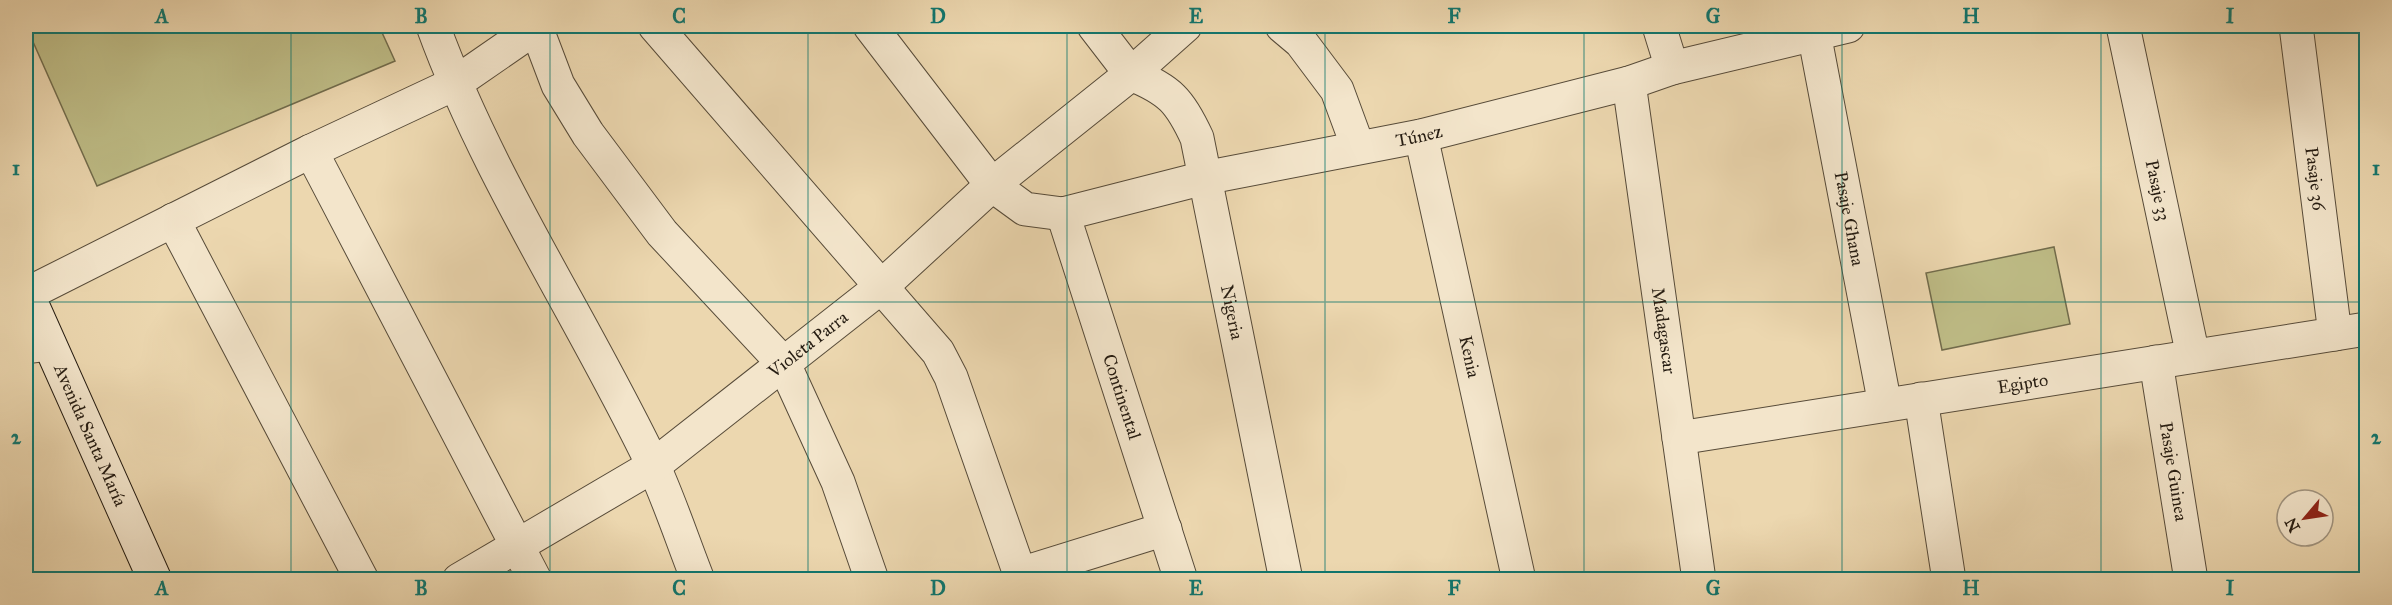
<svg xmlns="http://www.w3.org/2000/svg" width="2392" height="605" font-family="'IM FELL Great Primer',serif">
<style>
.green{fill:#bebc86;stroke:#726c4c;stroke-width:1.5}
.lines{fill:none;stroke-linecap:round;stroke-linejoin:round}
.street-casing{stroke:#574b39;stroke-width:35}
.secondary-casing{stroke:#251c12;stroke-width:35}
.street{stroke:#f3e5cb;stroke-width:33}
.secondary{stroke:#f3e5cb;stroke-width:33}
.grid{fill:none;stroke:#0f766e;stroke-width:1.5;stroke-opacity:0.55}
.labels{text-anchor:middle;stroke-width:6;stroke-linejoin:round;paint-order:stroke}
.street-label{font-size:18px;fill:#251c12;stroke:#f3e5cb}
.neatline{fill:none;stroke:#0f766e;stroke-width:2}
.grid-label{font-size:20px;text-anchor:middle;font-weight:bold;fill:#0f766e}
</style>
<rect width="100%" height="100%" fill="#ecd7af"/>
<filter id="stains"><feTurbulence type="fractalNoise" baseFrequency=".00333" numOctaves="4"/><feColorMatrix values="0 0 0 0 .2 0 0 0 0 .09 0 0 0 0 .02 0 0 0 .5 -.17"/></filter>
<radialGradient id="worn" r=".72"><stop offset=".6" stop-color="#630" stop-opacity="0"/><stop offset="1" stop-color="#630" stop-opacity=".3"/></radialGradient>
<g class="green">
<path d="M26,26H379L395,61L97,186Z"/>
<path d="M2054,247L2070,324L1942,350L1926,273Z"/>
</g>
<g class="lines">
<g class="street-casing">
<g id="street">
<path d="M433,26C489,180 582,317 653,465C670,502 683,542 698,580"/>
<path d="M655,26L938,352L951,377L1022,580"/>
<path id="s1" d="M870,26L992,185L1025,209L1063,214L1204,178L1421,136L1629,83L1672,68L1848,26"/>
<path d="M1094,26L1131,74"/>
<path d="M1282,26L1301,42L1337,90L1358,147"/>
<path d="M1659,26L1672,68"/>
<path id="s2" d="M2123,26L2193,356"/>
<path id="s3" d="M2296,26L2335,334"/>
<path d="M536,27L558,85L588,134L662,233L784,364L838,482L872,580"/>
<path id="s4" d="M1814,33L1885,405"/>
<path id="s5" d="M1131,74C1170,90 1180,101 1197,138L1286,580"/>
<path id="s6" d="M1629,83L1699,580"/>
<path id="s7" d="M1421,136L1519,580"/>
<path d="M311,151L535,580"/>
<path id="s8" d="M1063,214L1181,580"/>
<path d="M173,220L362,580"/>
<path d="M27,294L311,151L454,84L538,26"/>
<path d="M26,347L49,344"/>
<path id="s9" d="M2156,362L2191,580"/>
<path d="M1921,399L1949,580"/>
<path id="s10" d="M1679,438L2366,329"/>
<path d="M1020,574L1165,529"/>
<path id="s11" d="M459,580L653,466L881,287L992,185L1131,74L1185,26"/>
</g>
</g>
<g class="secondary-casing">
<g id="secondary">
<path id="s12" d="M26,291L155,580"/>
</g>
</g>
<use href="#street" class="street"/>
<use href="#secondary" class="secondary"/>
</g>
<path class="grid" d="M291,26V580M550,26V580M808,26V580M1067,26V580M1325,26V580M1584,26V580M1842,26V580M2101,26V580M26,302H2366"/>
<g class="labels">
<g class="street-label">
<text dy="6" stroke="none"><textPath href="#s1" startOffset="644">Túnez</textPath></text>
<text dy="6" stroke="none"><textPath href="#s3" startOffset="154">Pasaje 36</textPath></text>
<text dy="6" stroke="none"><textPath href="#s2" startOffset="168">Pasaje 33</textPath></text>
<text dy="6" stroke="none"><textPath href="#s4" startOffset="189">Pasaje Ghana</textPath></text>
<text dy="6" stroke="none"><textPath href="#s5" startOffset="273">Nigeria</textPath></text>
<text dy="6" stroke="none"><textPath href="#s6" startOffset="250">Madagascar</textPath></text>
<text dy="6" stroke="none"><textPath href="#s11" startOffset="422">Violeta Parra</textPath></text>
<text dy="6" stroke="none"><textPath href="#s7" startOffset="226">Kenia</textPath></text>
<text dy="6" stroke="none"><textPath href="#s10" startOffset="348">Egipto</textPath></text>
<text dy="6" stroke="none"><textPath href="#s8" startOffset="192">Continental</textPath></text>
<text dy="6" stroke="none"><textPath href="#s12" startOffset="158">Avenida Santa María</textPath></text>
<text dy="6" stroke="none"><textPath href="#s9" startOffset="111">Pasaje Guinea</textPath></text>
</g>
</g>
<rect width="2392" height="605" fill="none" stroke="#ecd7af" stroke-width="66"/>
<g transform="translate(2305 518) rotate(241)"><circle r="28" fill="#f3e5cb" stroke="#a19581" stroke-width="1.5"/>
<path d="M0-4.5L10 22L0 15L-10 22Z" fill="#8f2418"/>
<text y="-9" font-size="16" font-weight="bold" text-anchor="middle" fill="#251c12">N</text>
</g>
<rect x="33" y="33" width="2326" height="539" class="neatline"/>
<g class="grid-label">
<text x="162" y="23">A</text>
<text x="421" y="23">B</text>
<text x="679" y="23">C</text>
<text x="938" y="23">D</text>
<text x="1196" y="23">E</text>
<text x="1454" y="23">F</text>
<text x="1713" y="23">G</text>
<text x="1971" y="23">H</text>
<text x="2230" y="23">I</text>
<text x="16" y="175">1</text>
<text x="2376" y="175">1</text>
<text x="16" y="444">2</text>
<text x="2376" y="444">2</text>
<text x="162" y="595">A</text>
<text x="421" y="595">B</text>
<text x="679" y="595">C</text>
<text x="938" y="595">D</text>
<text x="1196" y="595">E</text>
<text x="1454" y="595">F</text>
<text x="1713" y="595">G</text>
<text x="1971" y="595">H</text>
<text x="2230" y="595">I</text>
</g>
<rect width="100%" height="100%" filter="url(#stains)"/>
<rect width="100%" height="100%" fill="url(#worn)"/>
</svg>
